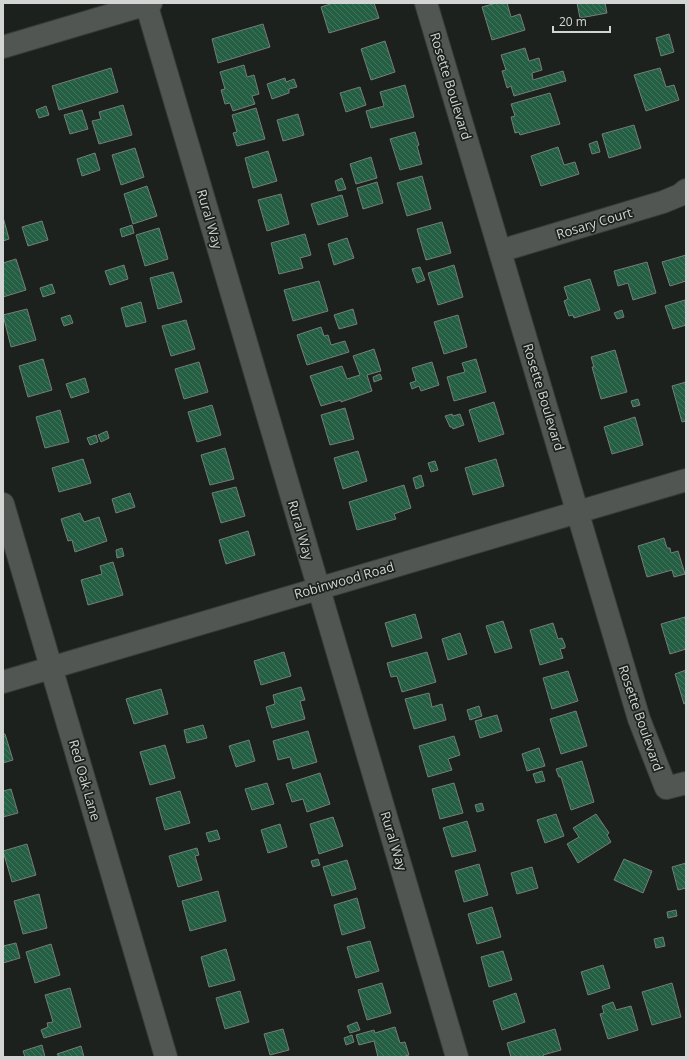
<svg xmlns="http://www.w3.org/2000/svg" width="689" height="1060" font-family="'Open Sans',sans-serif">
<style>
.building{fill:url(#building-back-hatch);stroke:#767c79}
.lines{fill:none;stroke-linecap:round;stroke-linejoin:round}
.street-casing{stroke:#373b39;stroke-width:24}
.street{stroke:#515653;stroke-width:22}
.labels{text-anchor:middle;stroke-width:3.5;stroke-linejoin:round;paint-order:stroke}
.street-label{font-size:13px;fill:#d2d5d3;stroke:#1c211e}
</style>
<defs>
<pattern id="building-back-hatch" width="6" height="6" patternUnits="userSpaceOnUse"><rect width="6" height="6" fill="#245f44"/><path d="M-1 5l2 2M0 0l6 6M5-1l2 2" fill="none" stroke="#43755e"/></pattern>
</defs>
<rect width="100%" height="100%" fill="#1c211e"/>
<g class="building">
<path d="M333,3H374L379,18L329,33L321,7Z"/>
<path d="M496,3H507L511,17L520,14L525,30L492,40L482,7Z"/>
<path d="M577,3H605L607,13L580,18Z"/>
<path d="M263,24L270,47L218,63L212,39Z"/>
<path d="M669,34L674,52L661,56L656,38Z"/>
<path d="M385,41L395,72L371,80L361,49Z"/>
<path d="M525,48L529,61L539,58L542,70L532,73L533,80L563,71L566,81L514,96L511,86L507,88L502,71L506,70L501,55Z"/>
<path d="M244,65L247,77L254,75L259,94L252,96L255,104L233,111L230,103L225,104L221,90L225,89L220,72Z"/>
<path d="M111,68L118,92L59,110L52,86Z"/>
<path d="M660,68L666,87L674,85L679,100L646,111L634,75Z"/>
<path d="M285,78L286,82L294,79L297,87L289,89V93L272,99L267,84Z"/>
<path d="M405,85L414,117L371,128L366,111L384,106L380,92Z"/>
<path d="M360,87L366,105L346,112L340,93Z"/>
<path d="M550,93L560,124L520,135L519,132L515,133L511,117L515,116L511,104Z"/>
<path d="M123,105L132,135L99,144L92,121L101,119L99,112Z"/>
<path d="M46,106L49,115L39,118L36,110Z"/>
<path d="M256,108L265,139L237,146L233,133L237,132L232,115Z"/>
<path d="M82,110L88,129L70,134L64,115Z"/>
<path d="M298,114L304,135L283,141L277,120Z"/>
<path d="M634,125L641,148L609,158L602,134Z"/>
<path d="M415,132L419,145L417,146L422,164L400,170L390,139Z"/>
<path d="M597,141L600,152L592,154L589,144Z"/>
<path d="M558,147L564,165L575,162L579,174L541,186L531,156Z"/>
<path d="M135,148L144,177L121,185L112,155Z"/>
<path d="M268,151L277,181L253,188L245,158Z"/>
<path d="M95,153L100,170L82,176L77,159Z"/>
<path d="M371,157L377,178L356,184L350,164Z"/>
<path d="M422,176L431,209L407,216L397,183Z"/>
<path d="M342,178L346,189L338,191L335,181Z"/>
<path d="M377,182L383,203L363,209L357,188Z"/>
<path d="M147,186L157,216L133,224L124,194Z"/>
<path d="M281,194L289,224L267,231L258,200Z"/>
<path d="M342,195L348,216L318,225L311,204Z"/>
<path d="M3,217L9,239L3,241Z"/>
<path d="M42,221L48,240L28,246L22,227Z"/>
<path d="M442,222L451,253L426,260L417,229Z"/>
<path d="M132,225L134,233L122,237L120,229Z"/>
<path d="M159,228L168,259L145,266L136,235Z"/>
<path d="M305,234L311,255L300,258L303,268L279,274L271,243Z"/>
<path d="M347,238L354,258L334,265L328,244Z"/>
<path d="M686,255V281L670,286L662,262Z"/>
<path d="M16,259L26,290L3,297V263Z"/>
<path d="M647,262L656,293L633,300L628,283L618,286L614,271Z"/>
<path d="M124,265L128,279L110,285L105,271Z"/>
<path d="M454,265L463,297L438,305L428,273Z"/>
<path d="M420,267L425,280L417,283L412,269Z"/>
<path d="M173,272L182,302L158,309L150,278Z"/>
<path d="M590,279L600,310L574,318L573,315L569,316L564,301L568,299L564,287Z"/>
<path d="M319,281L328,311L293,321L284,290Z"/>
<path d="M52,284L55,293L43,297L40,288Z"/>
<path d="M685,300L686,325L673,329L665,306Z"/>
<path d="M141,302L146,322L126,327L121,308Z"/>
<path d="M27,309L36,340L11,347L3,315Z"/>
<path d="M353,309L357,324L339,329L334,315Z"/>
<path d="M622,310L624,317L617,319L614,313Z"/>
<path d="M70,315L73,323L64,326L61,318Z"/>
<path d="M458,315L467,347L444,354L434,322Z"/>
<path d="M186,320L195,349L171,356L162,326Z"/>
<path d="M321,327L324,336L328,335L331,345L345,341L349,352L307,365L297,335Z"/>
<path d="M374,349L381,371L367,375L372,391L341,402V400L321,406L310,376L342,366L347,379L360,375L353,356Z"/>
<path d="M615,350L627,392L601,399L592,367H594L591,357Z"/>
<path d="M43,359L52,390L28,397L19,366Z"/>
<path d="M476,359L486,392L454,401L447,377L465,372L462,363Z"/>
<path d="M199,362L208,392L184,399L175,369Z"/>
<path d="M432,362L439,385L421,391L419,386L412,389L410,383L416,381L412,368Z"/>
<path d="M380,374L382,379L374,382L373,377Z"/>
<path d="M85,378L89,392L71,398L66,384Z"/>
<path d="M686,382V421L682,422L672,386Z"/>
<path d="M638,399L640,405L633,407L631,401Z"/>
<path d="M494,402L504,434L479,442L469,410Z"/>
<path d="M212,405L221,435L197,442L188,412Z"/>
<path d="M345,408L354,439L330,445L321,415Z"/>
<path d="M60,410L69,442L45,448L36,417Z"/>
<path d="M452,414L453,416L460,414L464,425L453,429L452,427H450L445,416Z"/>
<path d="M635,417L643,445L612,454L604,427Z"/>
<path d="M107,431L109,438L101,442L98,435Z"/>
<path d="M96,435L98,442L90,445L87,438Z"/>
<path d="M225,448L234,479L210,485L201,455Z"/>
<path d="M358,451L367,481L343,489L334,458Z"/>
<path d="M83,459L91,483L59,492L52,468Z"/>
<path d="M496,459L504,486L473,495L465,468Z"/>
<path d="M435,461L438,470L431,472L428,463Z"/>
<path d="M421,475L424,486L416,489L413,478Z"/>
<path d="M404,485L411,508L394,514L396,519L357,530L349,502Z"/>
<path d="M236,487L245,516L221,523L212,493Z"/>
<path d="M130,493L135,507L116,513L112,499Z"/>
<path d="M80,513L84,522L99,517L107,541L75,552L72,540L68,541L61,519Z"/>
<path d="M248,531L255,555L226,564L219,540Z"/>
<path d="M664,538L667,548H670L671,553L678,551L685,574L674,577L672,570L647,577L638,546Z"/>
<path d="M122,548L124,556L117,558L116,550Z"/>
<path d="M113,562L123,595L88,605L81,580L102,574L100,566Z"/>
<path d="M415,614L422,638L392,647L385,623Z"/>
<path d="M685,617L686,621V649L670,654L661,624Z"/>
<path d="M503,621L512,648L495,653L486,626Z"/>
<path d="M553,623L558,639L562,638L565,645V648L560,649L563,658L540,665L530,630Z"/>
<path d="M460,633L467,654L448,660L442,639Z"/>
<path d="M284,652L291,676L261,685L254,661Z"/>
<path d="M427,652L436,682L402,692L397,676L391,677L387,663Z"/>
<path d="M686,670V703L684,704L675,674Z"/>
<path d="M568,671L578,701L552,709L543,678Z"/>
<path d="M301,687L305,700L300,701L305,719L272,728L266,707L275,704L273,695Z"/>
<path d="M161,689L168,714L134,724L126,699Z"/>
<path d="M429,693L432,707L442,704L446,720L414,729L405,699Z"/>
<path d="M479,706L482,716L470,720L467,710Z"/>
<path d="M576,711L587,746L561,754L550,719Z"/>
<path d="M497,715L502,731L480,738L475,721Z"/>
<path d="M203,725L207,738L187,743L184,730Z"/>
<path d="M308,731L317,762L293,769L290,757L278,760L273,741Z"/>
<path d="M3,734H5L13,760L3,763Z"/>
<path d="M454,736L460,755L448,759L452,770L428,777L419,746Z"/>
<path d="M249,740L255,761L236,767L229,746Z"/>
<path d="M165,745L175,778L150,785L140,752Z"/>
<path d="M539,748L545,766L527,771L522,754Z"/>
<path d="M582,761L594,802L571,810L561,777H559L556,769Z"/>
<path d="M542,771L545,781L536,783L533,774Z"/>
<path d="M320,773L330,804L307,812L303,799L292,802L286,784Z"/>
<path d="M267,783L274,804L252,810L245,789Z"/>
<path d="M454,783L463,813L440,819L432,789Z"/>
<path d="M11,789L18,813L3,817V791Z"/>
<path d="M180,791L190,823L165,830L156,798Z"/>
<path d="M482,803L484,810L477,812L475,805Z"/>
<path d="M556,814L564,836L545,843L537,820Z"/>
<path d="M596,814L609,833L607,835L611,842L578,863L567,844L579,837L573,828Z"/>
<path d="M333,817L343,846L319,854L310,824Z"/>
<path d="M467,821L476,851L452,857L443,828Z"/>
<path d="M280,824L287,847L268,853L261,830Z"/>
<path d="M217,830L220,839L209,842L206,833Z"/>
<path d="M27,844L36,875L12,882L3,851Z"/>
<path d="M197,848L199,855L195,856L202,880L178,887L169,856Z"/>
<path d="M318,859L320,865L313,867L311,861Z"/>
<path d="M624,859L652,871L643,893L614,880Z"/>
<path d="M347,860L356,889L332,896L323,867Z"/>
<path d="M686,863V888L678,890L672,867Z"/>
<path d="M479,864L488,895L464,902L455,871Z"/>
<path d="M532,867L538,888L517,894L511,873Z"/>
<path d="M218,891L226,921L190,931L182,901Z"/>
<path d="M39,894L47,928L23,934L14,901Z"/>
<path d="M357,898L365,928L342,935L334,905Z"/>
<path d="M492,907L501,937L477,944L468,914Z"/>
<path d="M676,910L677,916L668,918L667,912Z"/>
<path d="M663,937L665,946L656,948L654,939Z"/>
<path d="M370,941L379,971L356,978L347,947Z"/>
<path d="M16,943L20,958L3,963V946Z"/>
<path d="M51,944L60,975L35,983L26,952Z"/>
<path d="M226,949L235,980L209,987L201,957Z"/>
<path d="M503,951L512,980L489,987L481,957Z"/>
<path d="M603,965L610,988L588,995L581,972Z"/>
<path d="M382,983L391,1013L367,1020L358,990Z"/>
<path d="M672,983L681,1017L652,1025L642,992Z"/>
<path d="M70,988L81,1027L44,1038L41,1030L48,1027L47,1023L53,1022L45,995Z"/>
<path d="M240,991L249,1022L225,1029L216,998Z"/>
<path d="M516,993L525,1022L502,1030L493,1001Z"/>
<path d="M613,1002L616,1010L631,1006L638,1030L608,1039L600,1014L604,1013L602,1006Z"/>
<path d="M357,1022L360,1030L350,1033L347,1026Z"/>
<path d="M395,1027L400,1043L405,1042L409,1055L402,1057H378L374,1041L359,1045L356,1035L374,1030L375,1033Z"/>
<path d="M283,1029L289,1050L270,1055L264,1034Z"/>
<path d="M555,1029L561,1050L543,1055L544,1057H511L507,1043Z"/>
<path d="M352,1035L354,1042L346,1045L344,1038Z"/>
<path d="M42,1045L45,1057H25L23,1051Z"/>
<path d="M81,1046L84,1057H59L57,1054Z"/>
</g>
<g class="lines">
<g class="street-casing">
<g id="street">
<path d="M146,3L457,1057"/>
<path d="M426,3L639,719L666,788L686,783"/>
<path d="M3,47L151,3"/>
<path d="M500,251L663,202L680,195L686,190"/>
<path d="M3,504L166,1057"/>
<path d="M3,682L686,480"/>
</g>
</g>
<use href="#street" class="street"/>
</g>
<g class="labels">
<g class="street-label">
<text transform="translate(451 86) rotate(73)" y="5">Rosette Boulevard</text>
<text transform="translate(210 219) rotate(74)" y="5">Rural Way</text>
<text transform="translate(594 223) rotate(-17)" y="5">Rosary Court</text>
<text transform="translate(544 397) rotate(73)" y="5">Rosette Boulevard</text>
<text transform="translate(301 530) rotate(74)" y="5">Rural Way</text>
<text transform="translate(344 580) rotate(-16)" y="5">Robinwood Road</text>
<text transform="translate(641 718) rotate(71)" y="5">Rosette Boulevard</text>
<text transform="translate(85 780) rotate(74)" y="5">Red Oak Lane</text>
<text transform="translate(394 841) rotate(73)" y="5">Rural Way</text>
</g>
</g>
<rect width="689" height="1060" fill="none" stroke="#d2d5d3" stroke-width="8"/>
<path d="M553 26v6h57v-6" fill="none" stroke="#d2d5d3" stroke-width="2"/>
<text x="559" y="26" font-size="12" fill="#d2d5d3" stroke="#1c211e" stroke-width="3" paint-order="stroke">20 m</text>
</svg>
